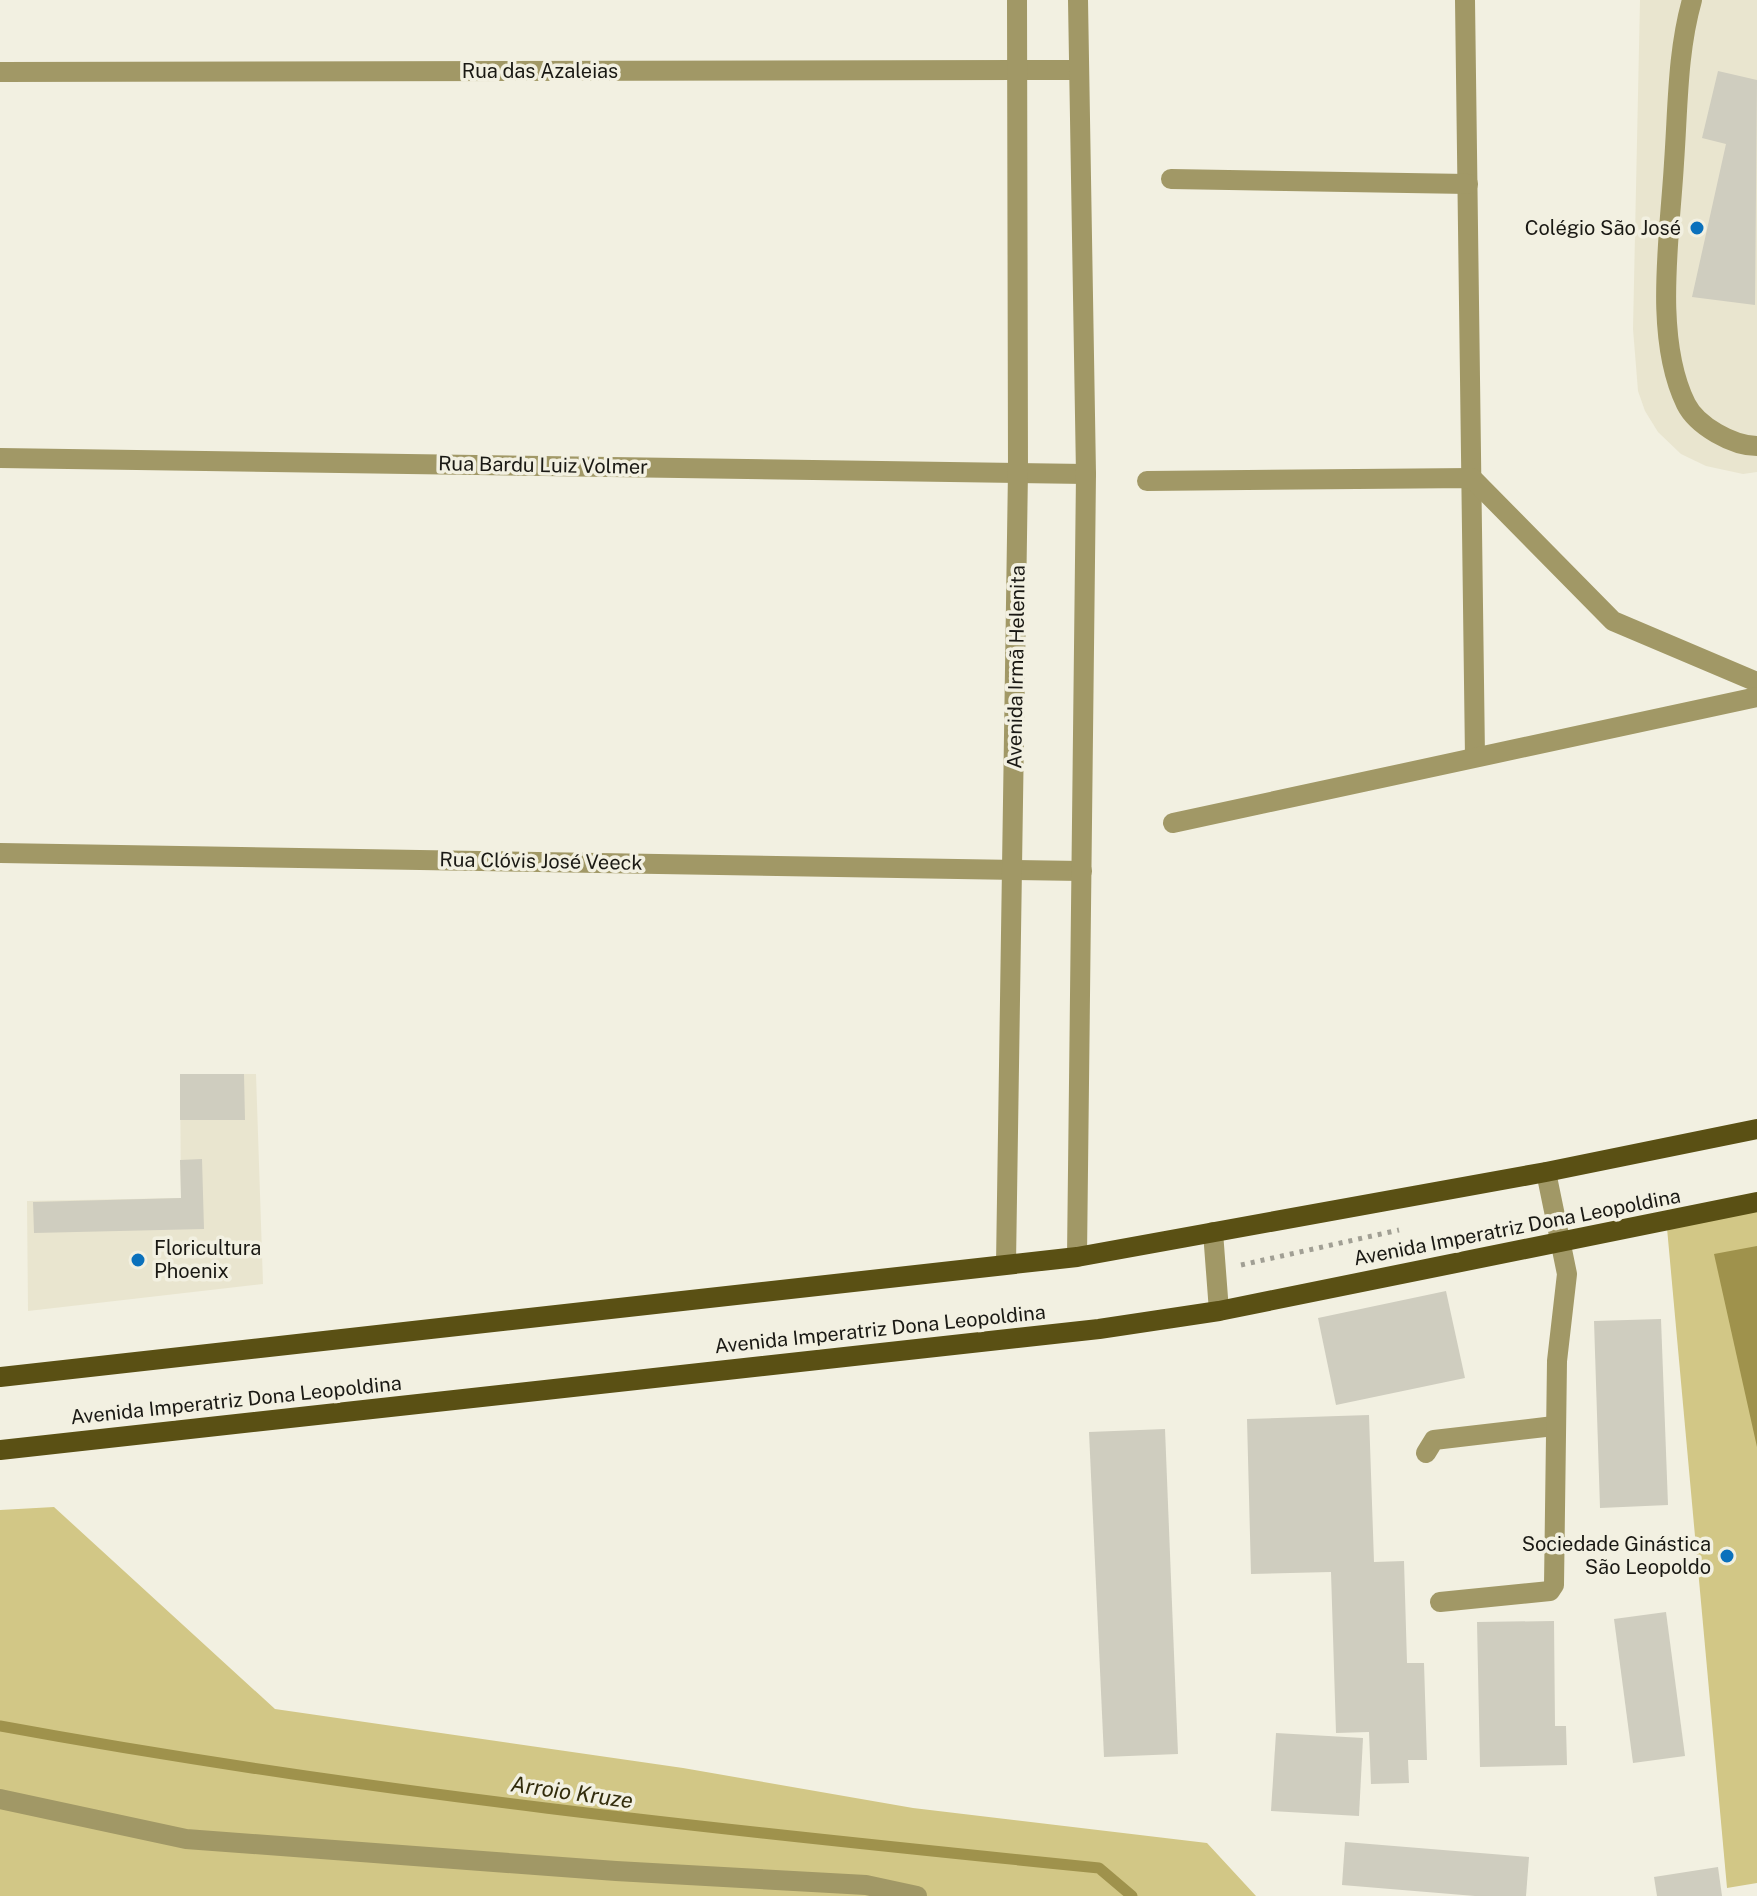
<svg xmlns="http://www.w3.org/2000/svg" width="1757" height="1896" font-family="'Public Sans',sans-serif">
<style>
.built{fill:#e9e5cf}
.green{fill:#d2c786}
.water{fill:#9f924c}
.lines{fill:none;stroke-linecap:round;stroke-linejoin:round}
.stream{stroke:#9f924c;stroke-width:11}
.building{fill:#cfcdbf}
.path{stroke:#a19f94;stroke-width:5;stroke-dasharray:4 6;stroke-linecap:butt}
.minor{stroke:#a19866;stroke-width:20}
.major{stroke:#5a5014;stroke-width:20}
.poi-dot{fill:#0b71bc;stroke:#f2f0e1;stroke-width:3}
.labels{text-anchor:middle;stroke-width:7;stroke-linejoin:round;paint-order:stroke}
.street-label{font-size:20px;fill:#1a1914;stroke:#f2f0e1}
.poi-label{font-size:20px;fill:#1a1914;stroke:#f2f0e1;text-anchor:end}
.water-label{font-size:22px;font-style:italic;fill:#322c0c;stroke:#f2f0e1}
</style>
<rect width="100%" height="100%" fill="#f2f0e1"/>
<g class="built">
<path d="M1640,0H1757V472L1743,474L1706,466L1681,454L1658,432L1645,411L1638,391L1633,329Z"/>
<path d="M180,1074H256L263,1284L28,1311L27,1201L181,1198Z"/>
</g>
<g class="green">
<path d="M1757,1210V1883L1727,1888L1667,1228Z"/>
<path d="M54,1507L275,1709L683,1768L913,1808L1207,1843L1256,1896H0V1510Z"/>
</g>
<path class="water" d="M1757,1246V1447L1714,1254Z"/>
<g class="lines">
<path class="stream" d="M0,1726C364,1793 730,1831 1099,1868L1132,1896"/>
</g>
<g class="building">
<path d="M1718,71L1757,80L1755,305L1692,297L1726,144L1702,138Z"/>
<path d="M180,1074H244L245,1120H180Z"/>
<path d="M202,1159L204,1229L34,1233L33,1202L181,1198L180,1160Z"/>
<path d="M1446,1291L1465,1378L1336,1405L1318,1318Z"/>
<path d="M1661,1319L1668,1505L1600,1508L1594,1321Z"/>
<path d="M1369,1415L1374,1562L1404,1561L1407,1663H1424L1427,1760H1408L1409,1783L1371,1784L1369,1732L1336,1733L1331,1572L1251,1574L1247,1419Z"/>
<path d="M1165,1429L1178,1754L1104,1757L1089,1432Z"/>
<path d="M1666,1612L1685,1756L1633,1763L1614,1619Z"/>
<path d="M1554,1621L1555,1726H1566L1567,1765L1480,1767L1477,1622Z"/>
<path d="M1276,1733L1363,1738L1359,1816L1271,1811Z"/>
<path d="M1345,1842L1529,1857L1526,1896H1475L1342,1885Z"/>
<path d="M1718,1867L1722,1896H1657L1654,1877Z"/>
</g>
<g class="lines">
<path class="path" d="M1241,1265L1399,1230"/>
<g class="minor">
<path d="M1465,0L1475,757"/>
<path d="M1692,0C1677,53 1678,109 1674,163C1670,235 1653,337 1686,404C1697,426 1733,446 1757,446"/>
<path d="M0,72L1079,70"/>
<path d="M1171,179L1468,184"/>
<path d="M0,458L1086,474"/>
<path d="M1147,481L1472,478L1613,621L1757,682"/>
<path d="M1173,823L1757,697"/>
<path d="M0,853L1082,871"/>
<path d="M1213,1232L1219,1311"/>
<path d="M1077,1257L1086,474L1078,0"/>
<path d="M1006,1264L1018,471L1017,0"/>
<path d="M1426,1453L1434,1440L1554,1426"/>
<path d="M1440,1602L1550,1591L1554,1585L1557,1361L1567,1274L1546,1172"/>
<path d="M0,1799L186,1839L616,1871L866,1885L917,1896"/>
</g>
<g class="major">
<path d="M0,1377L1077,1257L1546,1172L1757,1129"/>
<path d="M0,1450L1099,1329L1219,1311L1757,1202"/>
</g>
</g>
<g class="poi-dot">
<circle cx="1697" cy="228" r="8"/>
<circle cx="138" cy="1260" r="8"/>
<circle cx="1727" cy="1556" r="8"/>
</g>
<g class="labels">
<g class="street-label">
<text x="540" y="78">Rua das Azaleias</text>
<text transform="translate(543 465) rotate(1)" y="7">Rua Bardu Luiz Volmer</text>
<text transform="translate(1016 667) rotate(-89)" y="7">Avenida Irmã Helenita</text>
<text transform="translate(541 861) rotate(1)" y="7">Rua Clóvis José Veeck</text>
<text transform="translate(1517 1227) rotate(-11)" y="7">Avenida Imperatriz Dona Leopoldina</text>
<text transform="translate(880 1329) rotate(-6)" y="7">Avenida Imperatriz Dona Leopoldina</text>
<text transform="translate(236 1400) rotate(-6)" y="7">Avenida Imperatriz Dona Leopoldina</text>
</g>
<g class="poi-label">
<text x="1681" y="235">Colégio São José</text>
<text x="154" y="1255" text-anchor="start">Floricultura<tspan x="154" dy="23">Phoenix</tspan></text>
<text x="1711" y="1551">Sociedade Ginástica<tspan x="1711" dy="23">São Leopoldo</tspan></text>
</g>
<g class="water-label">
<text transform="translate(572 1792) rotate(8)" y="8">Arroio Kruze</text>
</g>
</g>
</svg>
